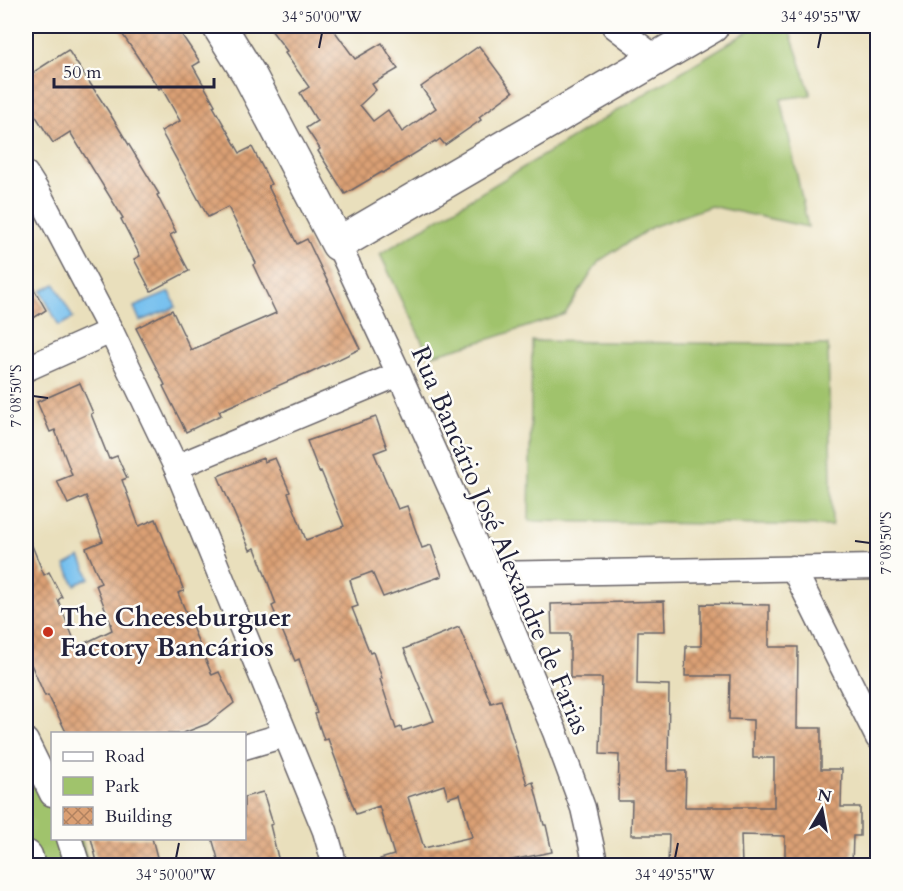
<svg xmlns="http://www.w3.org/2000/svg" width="903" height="891" font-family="Cardo,serif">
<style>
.park{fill:#a0c36c;stroke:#617254;stroke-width:1.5}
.water{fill:#74bfee;stroke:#4b7094;stroke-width:1.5}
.building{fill:url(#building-cross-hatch);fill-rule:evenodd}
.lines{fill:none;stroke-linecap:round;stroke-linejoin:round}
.street-casing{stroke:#686468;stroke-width:27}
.secondary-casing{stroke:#686468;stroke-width:36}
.street{stroke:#fff;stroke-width:24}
.secondary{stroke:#fff;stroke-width:33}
.ticks{fill:none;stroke:#22223b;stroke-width:2}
.poi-dot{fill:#c8321e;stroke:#fdfcf7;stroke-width:2}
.labels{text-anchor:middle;stroke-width:5;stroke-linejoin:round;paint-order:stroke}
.street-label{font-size:26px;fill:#22223b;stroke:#fdfcf7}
.poi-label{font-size:26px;font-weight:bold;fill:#22223b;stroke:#fdfcf7;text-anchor:start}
.neatline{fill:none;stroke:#22223b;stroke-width:2}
.ticks-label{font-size:15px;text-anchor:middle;fill:#22223b}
</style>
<defs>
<pattern id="building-cross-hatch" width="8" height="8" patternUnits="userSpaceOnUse" patternTransform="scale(1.5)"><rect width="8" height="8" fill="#dba074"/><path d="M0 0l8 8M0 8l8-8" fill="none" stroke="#b18260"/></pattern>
</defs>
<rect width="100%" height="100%" fill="#fdfcf7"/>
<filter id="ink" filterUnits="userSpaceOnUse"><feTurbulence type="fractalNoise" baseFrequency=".0167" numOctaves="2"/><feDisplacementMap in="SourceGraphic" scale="12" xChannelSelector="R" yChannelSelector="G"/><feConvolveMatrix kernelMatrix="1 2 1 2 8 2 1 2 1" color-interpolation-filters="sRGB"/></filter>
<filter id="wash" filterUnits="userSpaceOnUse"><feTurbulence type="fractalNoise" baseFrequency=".008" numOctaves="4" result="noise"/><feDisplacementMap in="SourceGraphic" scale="24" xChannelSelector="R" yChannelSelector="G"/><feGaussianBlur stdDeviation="1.35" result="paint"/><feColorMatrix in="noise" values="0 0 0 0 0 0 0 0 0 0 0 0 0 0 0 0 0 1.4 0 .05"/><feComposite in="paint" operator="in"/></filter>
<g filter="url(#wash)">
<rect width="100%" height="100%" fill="#e9dfbc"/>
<g class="park">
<path d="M757,26H788L811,95L781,99L808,227L711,206L652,227L599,261L565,314L493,338L429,356L380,254Z"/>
<path d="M532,341L828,345L832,526L529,521Z"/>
<path d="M26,714L52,764V838L81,839L89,865H26Z"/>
</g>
<g class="water">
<path d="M55,284L73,318L59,326L41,291Z"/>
<path d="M170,292L176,307L140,321L134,307Z"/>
<path d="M80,557L90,578L75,585L65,565Z"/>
</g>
<g id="blocks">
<g class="building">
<path d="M117,26H176L200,62L193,66L215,105L213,106L240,153L252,147L271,184L268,186L297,244L307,239L360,349L306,375L305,374L219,411L221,415L186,432L163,386L165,385L136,328L172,310L191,350L276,313L253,265L256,263L228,207L208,217L161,131L180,121L161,87L159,89Z"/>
<path d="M268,26H331L355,59L382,43L398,69L372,84L376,90L360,105L373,121L388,110L402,132L436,108L421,87L479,46L513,92L479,117L481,120L445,145L440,139L436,142L435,141L383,173L382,172L345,194L318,151L320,149L306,128L317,121L300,93L309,87L285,53L287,51Z"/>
<path d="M68,50L107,109L159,194L157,195L176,232L170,235L189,271L151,291L134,259L140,256L121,219L123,218L70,132L53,143L26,101V77Z"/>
<path d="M26,275L46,310L26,323Z"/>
<path d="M80,383L93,413L91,414L109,459L117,456L127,478L122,480L139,526L156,519L184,591L178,593L212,675L219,672L234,703L207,724L186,732L181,734H67L48,695L45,696L30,662L26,664V531L44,575L49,572L62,597L58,600L77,647L112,630L110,624H111L96,585L101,583L86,548L103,541L86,496L68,504L57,481L72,475L55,430L50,432L37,402Z"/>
<path d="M376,417L387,448L374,453L398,509L407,506L422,548L431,545L442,576L383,597L372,572L350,580L358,606L352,608L370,653L373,652L382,678L380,679L396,729L401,727L402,731L434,721L404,649L459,627L491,703L501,700L527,784L533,782L544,825H546L552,852L483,866H381L380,859L394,855L379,806L356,814L328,739L324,740L315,714L317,713L299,659L295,661L272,606L276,604L255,548L250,550L218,476L263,458L264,462L275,458L290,492L288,493L306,540L344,526L321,471L319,472L307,441ZM444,785L448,798L460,794L472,837L424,848L408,797Z"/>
<path d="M664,601L665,631H638L637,684L669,685L668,771H686L685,807H774V758H753V720L729,719L730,676H685L686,646H701V604L769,605V647H798L797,728H821V769H842L841,807H860V836H853L852,866H785V836L741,835L742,866H668L669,835H631L632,801H618L619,755L600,754L602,678H570V634H552L551,604Z"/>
<path d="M263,792L273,824L270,825L280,866H220L212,838H244V797Z"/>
<path d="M91,838H152L158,861L139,866H98Z"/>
</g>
</g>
</g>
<g filter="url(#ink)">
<use href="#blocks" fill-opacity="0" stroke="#686468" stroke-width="1.5"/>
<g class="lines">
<g class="street-casing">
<g id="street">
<path d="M614,26L656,58"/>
<path d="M26,174L40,196L111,331L176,467L325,831L335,866"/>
<path d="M338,244L399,374L489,574L555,732L583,808L596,866"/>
<path d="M26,369L111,331"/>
<path d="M176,467L399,374"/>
<path d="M793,568L878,738"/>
<path d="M489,574L878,567"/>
<path d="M26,741L52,794"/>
<path d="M244,747L285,735"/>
<path d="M69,838L78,866"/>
</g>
</g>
<g class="secondary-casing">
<g id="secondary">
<path d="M219,26L250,76L338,244L712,26"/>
<path d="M26,857L28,866"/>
</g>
</g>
<use href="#street" class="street"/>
<use href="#secondary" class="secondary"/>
</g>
</g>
<path class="ticks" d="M319,48L322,33M818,48L821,33M33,396L48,398M855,541L870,543M176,858L179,843M675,858L678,843"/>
<circle class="poi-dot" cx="48" cy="632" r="6"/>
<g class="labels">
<g class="street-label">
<text transform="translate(501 540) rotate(67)" y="9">Rua Bancário José Alexandre de Farias</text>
</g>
<g class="poi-label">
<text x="60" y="626">The Cheeseburguer<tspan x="60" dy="30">Factory Bancários</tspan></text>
</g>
</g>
<rect width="903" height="891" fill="none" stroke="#fdfcf7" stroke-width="66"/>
<rect x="51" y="732" width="195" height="108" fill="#fdfcf7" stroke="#a5a5ac" stroke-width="1.5"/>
<rect x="63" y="752" width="30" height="9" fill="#ffffff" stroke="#a5a5ac" stroke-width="1.5"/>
<text x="105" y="762" font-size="18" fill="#22223b">Road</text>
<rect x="63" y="777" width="30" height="18" fill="#a0c36c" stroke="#a5a5ac" stroke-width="1.5"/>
<text x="105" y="792" font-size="18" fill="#22223b">Park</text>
<rect x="63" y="807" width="30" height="18" fill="url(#building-cross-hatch)" stroke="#a5a5ac" stroke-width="1.5"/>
<text x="105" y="822" font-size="18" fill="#22223b">Building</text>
<g transform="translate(822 810) rotate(10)" stroke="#fdfcf7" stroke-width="4.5" paint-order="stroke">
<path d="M0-4.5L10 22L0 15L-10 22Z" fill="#22223b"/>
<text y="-9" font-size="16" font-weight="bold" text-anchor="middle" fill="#22223b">N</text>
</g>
<path d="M54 78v9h160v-9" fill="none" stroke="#22223b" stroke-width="3"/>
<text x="63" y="78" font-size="18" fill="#22223b" stroke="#fdfcf7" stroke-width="4.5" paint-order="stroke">50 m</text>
<rect x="33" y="33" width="837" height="825" class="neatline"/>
<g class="ticks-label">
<text x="322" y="22">34°50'00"W</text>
<text x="821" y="22">34°49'55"W</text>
<text transform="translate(16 396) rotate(-90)" y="5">7°08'50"S</text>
<text transform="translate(886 543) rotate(-90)" y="5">7°08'50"S</text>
<text x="176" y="880">34°50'00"W</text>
<text x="675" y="880">34°49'55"W</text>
</g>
</svg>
